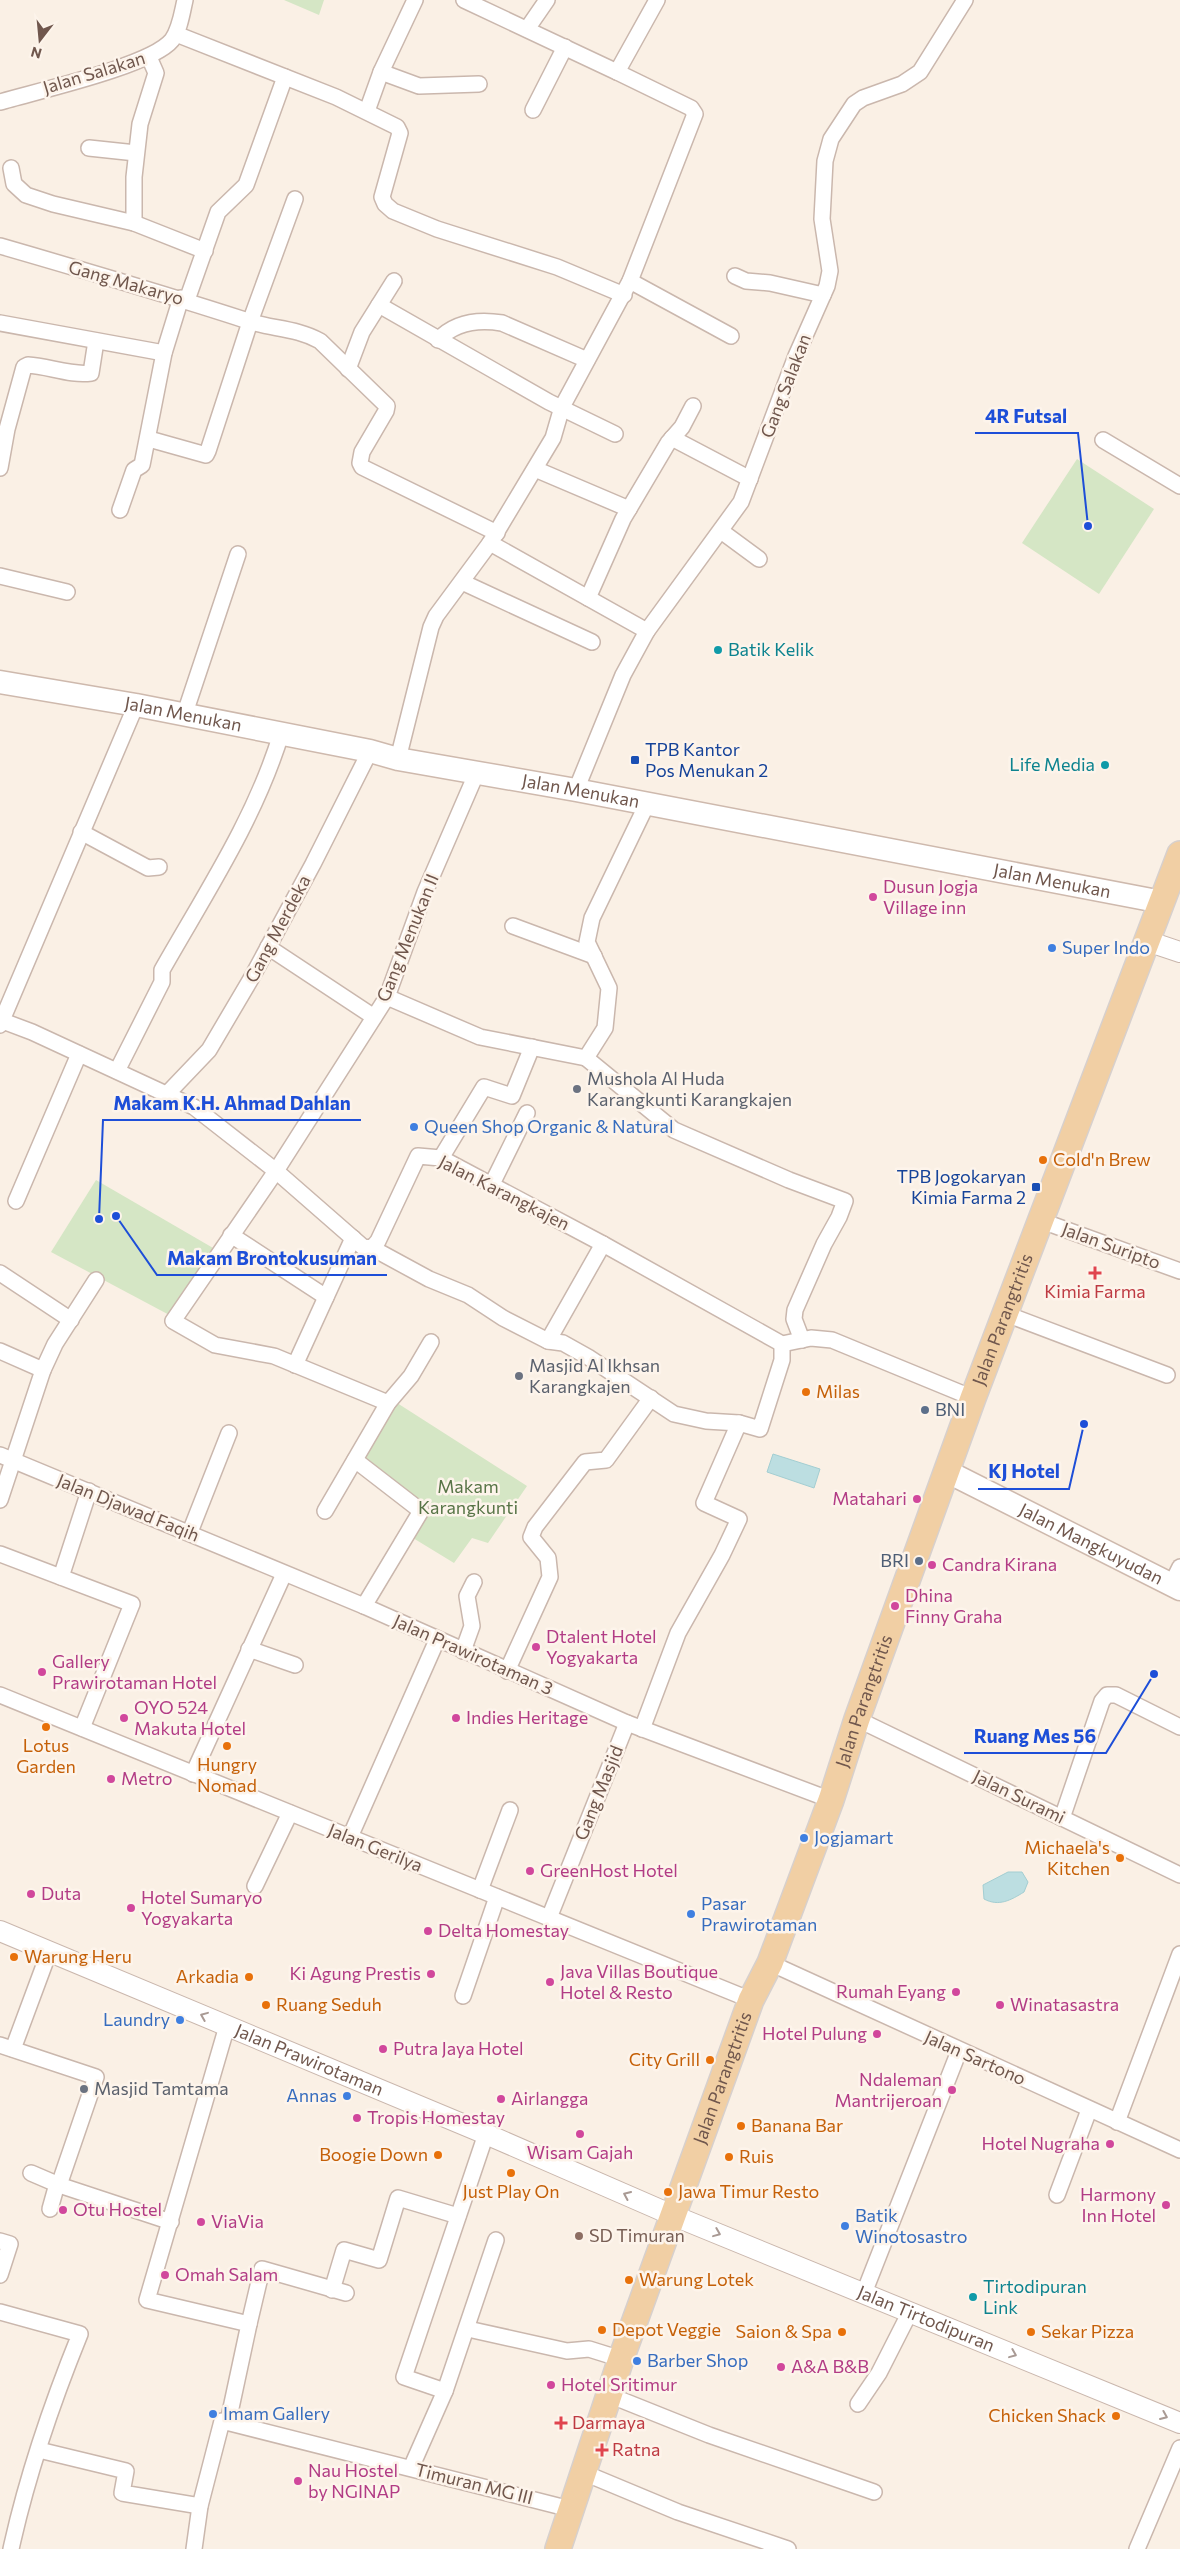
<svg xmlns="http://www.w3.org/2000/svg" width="1180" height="2549" font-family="Commissioner,sans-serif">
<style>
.green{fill:#d5e6c5}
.water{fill:#bcdee1;stroke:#a3ced2}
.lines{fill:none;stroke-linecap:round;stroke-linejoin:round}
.minor-casing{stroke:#cab7ad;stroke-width:18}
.tertiary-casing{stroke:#cab7ad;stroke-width:22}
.secondary-casing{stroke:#ceb9ad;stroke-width:25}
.primary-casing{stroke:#d7d0cd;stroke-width:28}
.minor{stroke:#fff;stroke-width:15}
.tertiary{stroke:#fff;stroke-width:20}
.secondary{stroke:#fff;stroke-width:22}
.primary{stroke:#f1cfa4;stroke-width:25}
.oneway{stroke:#a99a94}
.culture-dot{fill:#0f9aa8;stroke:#fdf4eb;stroke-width:2}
.transit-dot{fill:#1a4fb4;stroke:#fdf4eb;stroke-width:2}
.hotel-dot{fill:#d1479c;stroke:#fdf4eb;stroke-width:2}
.shop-dot{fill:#3f7fe0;stroke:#fdf4eb;stroke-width:2}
.worship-dot{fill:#6b7280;stroke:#fdf4eb;stroke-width:2}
.food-dot{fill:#e8710a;stroke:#fdf4eb;stroke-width:2}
.health-dot{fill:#e0444e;stroke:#fdf4eb;stroke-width:2}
.service-dot{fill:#5c6f8a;stroke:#fdf4eb;stroke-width:2}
.education-dot{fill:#8d6e63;stroke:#fdf4eb;stroke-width:2}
.labels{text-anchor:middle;stroke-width:5;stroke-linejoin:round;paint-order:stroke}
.street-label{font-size:18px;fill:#70574d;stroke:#fdf4eb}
.culture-label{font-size:18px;fill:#0d838f;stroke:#fdf4eb;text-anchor:start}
.transit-label{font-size:18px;fill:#164399;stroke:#fdf4eb;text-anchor:start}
.hotel-label{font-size:18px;fill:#b23c85;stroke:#fdf4eb;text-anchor:start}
.shop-label{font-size:18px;fill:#366cbe;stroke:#fdf4eb;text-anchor:start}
.worship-label{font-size:18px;fill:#5b616d;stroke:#fdf4eb;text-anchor:start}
.food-label{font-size:18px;fill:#c56008;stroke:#fdf4eb;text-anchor:start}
.health-label{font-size:18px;fill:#be3a42;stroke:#fdf4eb;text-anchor:start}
.service-label{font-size:18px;fill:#4e5e75;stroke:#fdf4eb;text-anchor:start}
.park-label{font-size:18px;fill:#577446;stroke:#fdf4eb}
.education-label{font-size:18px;fill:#785e54;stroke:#fdf4eb;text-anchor:start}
.leader{fill:none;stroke:#1d4ed8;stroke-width:2}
.callout-dot{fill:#1d4ed8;stroke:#fdf4eb;stroke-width:2}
.callout-label{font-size:19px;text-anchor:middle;font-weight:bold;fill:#1d4ed8;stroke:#fdf4eb;stroke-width:5;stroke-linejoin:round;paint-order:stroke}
</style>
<rect width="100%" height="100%" fill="#faf0e5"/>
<g class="green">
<path d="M284,0H324L319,15Z"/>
<path d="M1077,459L1154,509L1099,594L1022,543Z"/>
<path d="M96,1180L220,1252L175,1318L51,1252Z"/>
<path d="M394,1401L527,1486L488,1543L472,1538L454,1563L413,1538L428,1510L357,1462Z"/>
</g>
<g class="water">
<path d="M773,1454L820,1469L814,1488L767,1472Z"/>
<path d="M1008,1872H1022L1028,1882L1024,1892C1011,1900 999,1907 984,1899L983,1885Z"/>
</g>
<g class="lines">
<g class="minor-casing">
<g id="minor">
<path d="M464,0L617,72"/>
<path d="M527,29L547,0"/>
<path d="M176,34L336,97L397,127L400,133L382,197L385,204L393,211L437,229L557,267L624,295"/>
<path d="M381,72L419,86L479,84"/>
<path d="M0,102C37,91 151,66 172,40C180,29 182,13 185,0"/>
<path d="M533,110L565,47"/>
<path d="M367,111L381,72L415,0"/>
<path d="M89,148L136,153"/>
<path d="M11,168L14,184L26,195L53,204L134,223L205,251"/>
<path d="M134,223V177L140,124L156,73L149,57"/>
<path d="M0,246C83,270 165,294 248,321C272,329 297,328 320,341L387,406L386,411L362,452L360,463L362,467L497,533"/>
<path d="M735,276L746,281L770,283L823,295"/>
<path d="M630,281L731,336"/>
<path d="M187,300L218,212L246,185L285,77"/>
<path d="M379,305L549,402L615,434"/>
<path d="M0,323L164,353"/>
<path d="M438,340C455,322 478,319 502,323L587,360"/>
<path d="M348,369L362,332L394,281"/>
<path d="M672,438L750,479"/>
<path d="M149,439L206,455L208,451L250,322L295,199"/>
<path d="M1103,440L1180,486"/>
<path d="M0,468L7,429L24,367L28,365C48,366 71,376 91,373L96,341"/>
<path d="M535,469L629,509"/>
<path d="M120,510L134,470L142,465L164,353L181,298"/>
<path d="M721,531L759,559"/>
<path d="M490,543L647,631"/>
<path d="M0,576L67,592"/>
<path d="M462,582L592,642"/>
<path d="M588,598L623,519L668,443L682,427L693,406"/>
<path d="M184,716L238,554"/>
<path d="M398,759L431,627L436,616L490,543L553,438L562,407L630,281L695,114L691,108L617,72L657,0"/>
<path d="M576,790L623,675L647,631L741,502L796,356L827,286L830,271L822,219L825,161L831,139L854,104L863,98L902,84L920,72L965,0"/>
<path d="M81,832L148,868L159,867"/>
<path d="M513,926L594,956"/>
<path d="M268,947L374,1017"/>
<path d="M387,997L480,1037L586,1058L605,1028L609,988L587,942L592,918L647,804"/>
<path d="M0,1020L32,1032L194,1107L276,1171L363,1247L372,1248L429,1279L468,1295L503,1318L548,1341L563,1343L588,1357L674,1414L706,1421L739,1423"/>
<path d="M0,1025L136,705"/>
<path d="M586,1058L674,1130L789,1180L845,1201L839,1217L824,1244L795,1310L794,1319L802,1340"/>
<path d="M117,1071L162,982V970C205,894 255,819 281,734"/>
<path d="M167,1094L209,1050L252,977L313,864L370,751"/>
<path d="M441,1158L484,1087L512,1096L532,1047"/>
<path d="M492,1184L527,1113"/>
<path d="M16,1201L79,1054"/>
<path d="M1042,1221L1180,1271"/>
<path d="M231,1235L326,1297"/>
<path d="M372,1248L378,1241L418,1156L441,1158L603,1244L782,1344L811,1338L832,1340L973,1398"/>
<path d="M0,1273L71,1320"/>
<path d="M1006,1314L1167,1375"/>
<path d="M548,1341L603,1244"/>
<path d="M0,1351L43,1370"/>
<path d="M295,1365L353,1238"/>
<path d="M388,1403L274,1356L215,1345L173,1321L276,1171L387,997L425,892L477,772"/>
<path d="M0,1455L364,1606L627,1723L831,1800"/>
<path d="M355,1460L421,1511L364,1606"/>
<path d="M0,1500L43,1370L55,1344L96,1280"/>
<path d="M325,1511L388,1403L411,1376L431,1342"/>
<path d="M190,1532L229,1433"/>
<path d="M0,1554L132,1604L82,1728"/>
<path d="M61,1577L89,1491"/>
<path d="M1171,1585L1180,1567"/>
<path d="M249,1649L295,1665"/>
<path d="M463,1651L472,1626L467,1596L474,1582"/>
<path d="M507,1671L550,1577L548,1558L531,1537L535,1527L585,1462L606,1460L651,1398"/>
<path d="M0,1695L751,2000"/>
<path d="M857,1719L1180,1875"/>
<path d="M642,1729L678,1633L722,1555L739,1519L704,1503L739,1423L760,1429L782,1360V1344"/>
<path d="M193,1774L284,1574"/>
<path d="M1062,1818L1102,1701L1107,1695H1116L1180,1727"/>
<path d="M350,1837L437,1640"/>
<path d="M255,1886L290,1813"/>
<path d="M480,1890L510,1810"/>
<path d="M549,1918L627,1723"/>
<path d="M770,1963L1180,2150"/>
<path d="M463,1996L497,1897"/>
<path d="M227,2026L147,2300L249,2324L228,2422"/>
<path d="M0,2045L96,2077L59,2185L171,2222"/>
<path d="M13,2049L49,1952"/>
<path d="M1117,2122L1180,1954"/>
<path d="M31,2173L59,2185"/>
<path d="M1057,2195L1089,2110"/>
<path d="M50,2209L57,2184"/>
<path d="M0,2241L10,2244L0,2275"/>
<path d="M332,2290L344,2250L379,2260L398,2198L458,2216"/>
<path d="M864,2293L959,2051"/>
<path d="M0,2312L80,2334C52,2403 27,2476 11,2549"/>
<path d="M249,2324L262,2269L346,2293"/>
<path d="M468,2329L567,2351L589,2349L621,2359"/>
<path d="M445,2391L496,2240"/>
<path d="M609,2395L709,2435L874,2492"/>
<path d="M858,2404L879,2373L910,2312"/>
<path d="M39,2450L126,2471L122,2493L200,2506"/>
<path d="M411,2468L445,2391L404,2377L486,2134"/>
<path d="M582,2472L678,2512L788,2549"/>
<path d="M194,2549L200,2506L222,2421L570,2509"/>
<path d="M1137,2549L1180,2448"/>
</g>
</g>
<g class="tertiary-casing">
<g id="tertiary">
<path d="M1147,941L1180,952"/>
<path id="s1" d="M0,1931L486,2134L672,2215L1180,2423"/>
</g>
</g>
<g class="secondary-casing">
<g id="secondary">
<path id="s2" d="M0,682L136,705L370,751L398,759L576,790L1162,902"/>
<path id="s3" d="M948,1472L1180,1589"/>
</g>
</g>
<g class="primary-casing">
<g id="primary">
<path id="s4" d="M558,2549L621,2359L751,2000L770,1963L831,1800L857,1719L973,1398L1180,854"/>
</g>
</g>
<use href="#minor" class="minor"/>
<use href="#tertiary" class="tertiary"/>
<use href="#secondary" class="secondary"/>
<use href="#primary" class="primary"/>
</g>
<defs><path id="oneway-chevron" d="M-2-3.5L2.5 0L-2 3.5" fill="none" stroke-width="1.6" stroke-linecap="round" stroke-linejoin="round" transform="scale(1.25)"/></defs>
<g class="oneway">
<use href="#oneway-chevron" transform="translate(204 2016) rotate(-158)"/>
<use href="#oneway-chevron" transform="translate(627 2195) rotate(-156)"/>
<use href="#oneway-chevron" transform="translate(717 2233) rotate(22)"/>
<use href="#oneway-chevron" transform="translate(1013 2354) rotate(22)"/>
<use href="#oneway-chevron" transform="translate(1164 2416) rotate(23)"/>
</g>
<g class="culture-dot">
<circle cx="718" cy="650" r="5"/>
<circle cx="1105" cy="765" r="5"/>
<circle cx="973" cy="2297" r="5"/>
</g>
<g class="transit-dot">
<rect x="630" y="755" width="10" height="10" rx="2.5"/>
<rect x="1031" y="1182" width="10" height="10" rx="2.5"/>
</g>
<g class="hotel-dot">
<circle cx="873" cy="897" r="5"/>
<circle cx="917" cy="1499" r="5"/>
<circle cx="932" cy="1565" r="5"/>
<circle cx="895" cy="1606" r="5"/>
<circle cx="536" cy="1647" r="5"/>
<circle cx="42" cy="1672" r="5"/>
<circle cx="124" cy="1718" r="5"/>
<circle cx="456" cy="1718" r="5"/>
<circle cx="111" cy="1779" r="5"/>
<circle cx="530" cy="1871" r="5"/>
<circle cx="31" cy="1894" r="5"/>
<circle cx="131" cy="1908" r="5"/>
<circle cx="428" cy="1931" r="5"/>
<circle cx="431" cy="1974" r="5"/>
<circle cx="550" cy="1982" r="5"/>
<circle cx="956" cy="1992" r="5"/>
<circle cx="1000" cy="2005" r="5"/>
<circle cx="877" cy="2034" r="5"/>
<circle cx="383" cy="2049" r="5"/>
<circle cx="952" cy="2090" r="5"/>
<circle cx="501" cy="2099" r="5"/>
<circle cx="357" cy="2118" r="5"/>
<circle cx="580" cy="2134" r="5"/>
<circle cx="1110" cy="2144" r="5"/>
<circle cx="1166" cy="2205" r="5"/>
<circle cx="63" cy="2210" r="5"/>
<circle cx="201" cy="2222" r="5"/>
<circle cx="165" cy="2275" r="5"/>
<circle cx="781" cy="2367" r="5"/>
<circle cx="551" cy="2385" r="5"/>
<circle cx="298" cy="2481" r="5"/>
</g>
<g class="shop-dot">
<circle cx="1052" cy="948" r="5"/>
<circle cx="414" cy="1127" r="5"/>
<circle cx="804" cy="1838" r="5"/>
<circle cx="691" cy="1914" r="5"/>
<circle cx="180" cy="2020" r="5"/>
<circle cx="347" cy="2096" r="5"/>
<circle cx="845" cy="2226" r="5"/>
<circle cx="637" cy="2361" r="5"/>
<circle cx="213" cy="2414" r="5"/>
</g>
<g class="worship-dot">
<circle cx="577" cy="1089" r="5"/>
<circle cx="519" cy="1376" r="5"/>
<circle cx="84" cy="2089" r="5"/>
</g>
<g class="food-dot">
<circle cx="1043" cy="1160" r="5"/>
<circle cx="806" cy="1392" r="5"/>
<circle cx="46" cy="1727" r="5"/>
<circle cx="227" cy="1746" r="5"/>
<circle cx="1120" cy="1858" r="5"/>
<circle cx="14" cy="1957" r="5"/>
<circle cx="249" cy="1977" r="5"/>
<circle cx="266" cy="2005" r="5"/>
<circle cx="710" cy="2060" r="5"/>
<circle cx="741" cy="2126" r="5"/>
<circle cx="438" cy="2155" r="5"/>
<circle cx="729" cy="2157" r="5"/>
<circle cx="511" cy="2173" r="5"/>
<circle cx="668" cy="2192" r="5"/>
<circle cx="629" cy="2280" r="5"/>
<circle cx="602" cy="2330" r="5"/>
<circle cx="842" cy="2332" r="5"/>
<circle cx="1031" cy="2332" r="5"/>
<circle cx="1116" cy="2416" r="5"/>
</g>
<g class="health-dot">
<path d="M1092.5 1265.5h5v5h5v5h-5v5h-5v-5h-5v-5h5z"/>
<path d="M558.5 2415.5h5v5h5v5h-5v5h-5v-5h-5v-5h5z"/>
<path d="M599.5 2442.5h5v5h5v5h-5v5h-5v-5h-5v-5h5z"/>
</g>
<g class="service-dot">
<circle cx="925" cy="1410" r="5"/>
<circle cx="919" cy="1561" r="5"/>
</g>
<circle class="education-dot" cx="579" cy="2236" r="5"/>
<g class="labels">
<g class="street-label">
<text transform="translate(94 73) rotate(-17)" y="6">Jalan Salakan</text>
<text transform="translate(126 283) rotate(16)" y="6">Gang Makaryo</text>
<text transform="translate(786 386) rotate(-69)" y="6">Gang Salakan</text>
<text dy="6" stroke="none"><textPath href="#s2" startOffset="186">Jalan Menukan</textPath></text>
<text dy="6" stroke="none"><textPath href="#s2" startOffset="591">Jalan Menukan</textPath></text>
<text dy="6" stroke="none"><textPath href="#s2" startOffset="1071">Jalan Menukan</textPath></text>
<text transform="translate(278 929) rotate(-62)" y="6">Gang Merdeka</text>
<text transform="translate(408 938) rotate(-68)" y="6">Gang Menukan II</text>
<text transform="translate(504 1193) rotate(27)" y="6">Jalan Karangkajen</text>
<text transform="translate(1111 1246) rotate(20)" y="6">Jalan Suripto</text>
<text dy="6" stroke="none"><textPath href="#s4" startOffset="1308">Jalan Parangtritis</textPath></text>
<text transform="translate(128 1508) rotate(22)" y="6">Jalan Djawad Faqih</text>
<text dy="6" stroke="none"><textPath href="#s3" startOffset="160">Jalan Mangkuyudan</textPath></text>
<text transform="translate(473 1655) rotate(24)" y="6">Jalan Prawirotaman 3</text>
<text dy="6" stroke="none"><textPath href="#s4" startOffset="902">Jalan Parangtritis</textPath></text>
<text transform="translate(599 1793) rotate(-68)" y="6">Gang Masjid</text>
<text transform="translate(1019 1797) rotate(26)" y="6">Jalan Surami</text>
<text transform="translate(375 1848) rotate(22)" y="6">Jalan Gerilya</text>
<text transform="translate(975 2058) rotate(24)" y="6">Jalan Sartono</text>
<text dy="6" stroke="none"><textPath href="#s1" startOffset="335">Jalan Prawirotaman</textPath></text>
<text dy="6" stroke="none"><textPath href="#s4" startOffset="499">Jalan Parangtritis</textPath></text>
<text dy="6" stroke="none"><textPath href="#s1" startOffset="1004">Jalan Tirtodipuran</textPath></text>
<text transform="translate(474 2484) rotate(14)" y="6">Timuran MG III</text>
</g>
<g class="culture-label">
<text x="728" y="656">Batik Kelik</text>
<text x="1095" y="771" text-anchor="end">Life Media</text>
<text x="983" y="2293">Tirtodipuran<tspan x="983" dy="21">Link</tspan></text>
</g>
<g class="transit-label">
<text x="645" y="756">TPB Kantor<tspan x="645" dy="21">Pos Menukan 2</tspan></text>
<text x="1026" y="1183" text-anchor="end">TPB Jogokaryan<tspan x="1026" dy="21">Kimia Farma 2</tspan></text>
</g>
<g class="hotel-label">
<text x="883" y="893">Dusun Jogja<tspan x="883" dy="21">Village inn</tspan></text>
<text x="907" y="1505" text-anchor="end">Matahari</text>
<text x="942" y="1571">Candra Kirana</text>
<text x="905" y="1602">Dhina<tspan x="905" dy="21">Finny Graha</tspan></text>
<text x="546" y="1643">Dtalent Hotel<tspan x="546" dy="21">Yogyakarta</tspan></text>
<text x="52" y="1668">Gallery<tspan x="52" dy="21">Prawirotaman Hotel</tspan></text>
<text x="134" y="1714">OYO 524<tspan x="134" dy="21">Makuta Hotel</tspan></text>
<text x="466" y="1724">Indies Heritage</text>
<text x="121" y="1785">Metro</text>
<text x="540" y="1877">GreenHost Hotel</text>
<text x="41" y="1900">Duta</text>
<text x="141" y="1904">Hotel Sumaryo<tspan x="141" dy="21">Yogyakarta</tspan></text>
<text x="438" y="1937">Delta Homestay</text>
<text x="560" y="1978">Java Villas Boutique<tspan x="560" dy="21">Hotel &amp; Resto</tspan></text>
<text x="421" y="1980" text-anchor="end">Ki Agung Prestis</text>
<text x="946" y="1998" text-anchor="end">Rumah Eyang</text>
<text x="1010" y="2011">Winatasastra</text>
<text x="867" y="2040" text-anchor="end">Hotel Pulung</text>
<text x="393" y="2055">Putra Jaya Hotel</text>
<text x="942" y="2086" text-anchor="end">Ndaleman<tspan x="942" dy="21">Mantrijeroan</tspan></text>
<text x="511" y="2105">Airlangga</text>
<text x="367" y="2124">Tropis Homestay</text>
<text x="1100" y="2150" text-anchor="end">Hotel Nugraha</text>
<text x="580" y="2159" text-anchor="middle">Wisam Gajah</text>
<text x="1156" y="2201" text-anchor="end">Harmony<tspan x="1156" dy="21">Inn Hotel</tspan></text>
<text x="73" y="2216">Otu Hostel</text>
<text x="211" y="2228">ViaVia</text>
<text x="175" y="2281">Omah Salam</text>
<text x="791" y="2373">A&amp;A B&amp;B</text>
<text x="561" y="2391">Hotel Sritimur</text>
<text x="308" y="2477">Nau Hostel<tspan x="308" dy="21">by NGINAP</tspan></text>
</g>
<g class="shop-label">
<text x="1062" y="954">Super Indo</text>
<text x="424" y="1133">Queen Shop Organic &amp; Natural</text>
<text x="814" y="1844">Jogjamart</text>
<text x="701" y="1910">Pasar<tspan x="701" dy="21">Prawirotaman</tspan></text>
<text x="170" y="2026" text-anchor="end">Laundry</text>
<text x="337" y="2102" text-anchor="end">Annas</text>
<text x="855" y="2222">Batik<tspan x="855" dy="21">Winotosastro</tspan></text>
<text x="647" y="2367">Barber Shop</text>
<text x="223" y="2420">Imam Gallery</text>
</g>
<g class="worship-label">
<text x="587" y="1085">Mushola Al Huda<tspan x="587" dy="21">Karangkunti Karangkajen</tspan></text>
<text x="529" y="1372">Masjid Al Ikhsan<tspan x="529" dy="21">Karangkajen</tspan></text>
<text x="94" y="2095">Masjid Tamtama</text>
</g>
<g class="food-label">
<text x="1053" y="1166">Cold'n Brew</text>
<text x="816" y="1398">Milas</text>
<text x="46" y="1752" text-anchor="middle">Lotus<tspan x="46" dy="21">Garden</tspan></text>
<text x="227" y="1771" text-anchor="middle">Hungry<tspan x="227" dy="21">Nomad</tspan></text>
<text x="1110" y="1854" text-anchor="end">Michaela's<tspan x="1110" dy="21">Kitchen</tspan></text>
<text x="24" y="1963">Warung Heru</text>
<text x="239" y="1983" text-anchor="end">Arkadia</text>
<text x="276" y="2011">Ruang Seduh</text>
<text x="700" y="2066" text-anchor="end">City Grill</text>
<text x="751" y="2132">Banana Bar</text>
<text x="428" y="2161" text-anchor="end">Boogie Down</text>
<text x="739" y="2163">Ruis</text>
<text x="511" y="2198" text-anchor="middle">Just Play On</text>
<text x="678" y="2198">Jawa Timur Resto</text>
<text x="639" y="2286">Warung Lotek</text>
<text x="612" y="2336">Depot Veggie</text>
<text x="832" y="2338" text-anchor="end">Saion &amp; Spa</text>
<text x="1041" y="2338">Sekar Pizza</text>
<text x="1106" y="2422" text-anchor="end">Chicken Shack</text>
</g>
<g class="health-label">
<text x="1095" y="1298" text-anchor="middle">Kimia Farma</text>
<text x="572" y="2429">Darmaya</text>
<text x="612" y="2456">Ratna</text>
</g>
<g class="service-label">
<text x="935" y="1416">BNI</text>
<text x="909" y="1567" text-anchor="end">BRI</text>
</g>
<g class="park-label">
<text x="468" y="1493">Makam<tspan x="468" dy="21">Karangkunti</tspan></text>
</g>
<g class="education-label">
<text x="589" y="2242">SD Timuran</text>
</g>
</g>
<path class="leader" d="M1088 526L1078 433H975M99 1219L103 1120H361M116 1216L157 1275H387M1084 1424L1069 1489H978M1154 1674L1106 1753H964"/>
<g class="callout-dot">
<circle cx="1088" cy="526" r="5"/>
<circle cx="99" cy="1219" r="5"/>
<circle cx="116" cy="1216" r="5"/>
<circle cx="1084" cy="1424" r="5"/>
<circle cx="1154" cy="1674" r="5"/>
</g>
<g class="callout-label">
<text x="1026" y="423">4R Futsal</text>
<text x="232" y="1110">Makam K.H. Ahmad Dahlan</text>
<text x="272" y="1265">Makam Brontokusuman</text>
<text x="1024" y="1478">KJ Hotel</text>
<text x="1035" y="1743">Ruang Mes 56</text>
</g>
<g transform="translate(40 40) rotate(196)" stroke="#fdf4eb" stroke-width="4" paint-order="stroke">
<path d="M0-4L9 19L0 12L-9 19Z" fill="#70574d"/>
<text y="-8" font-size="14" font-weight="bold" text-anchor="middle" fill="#70574d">N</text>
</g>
</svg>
